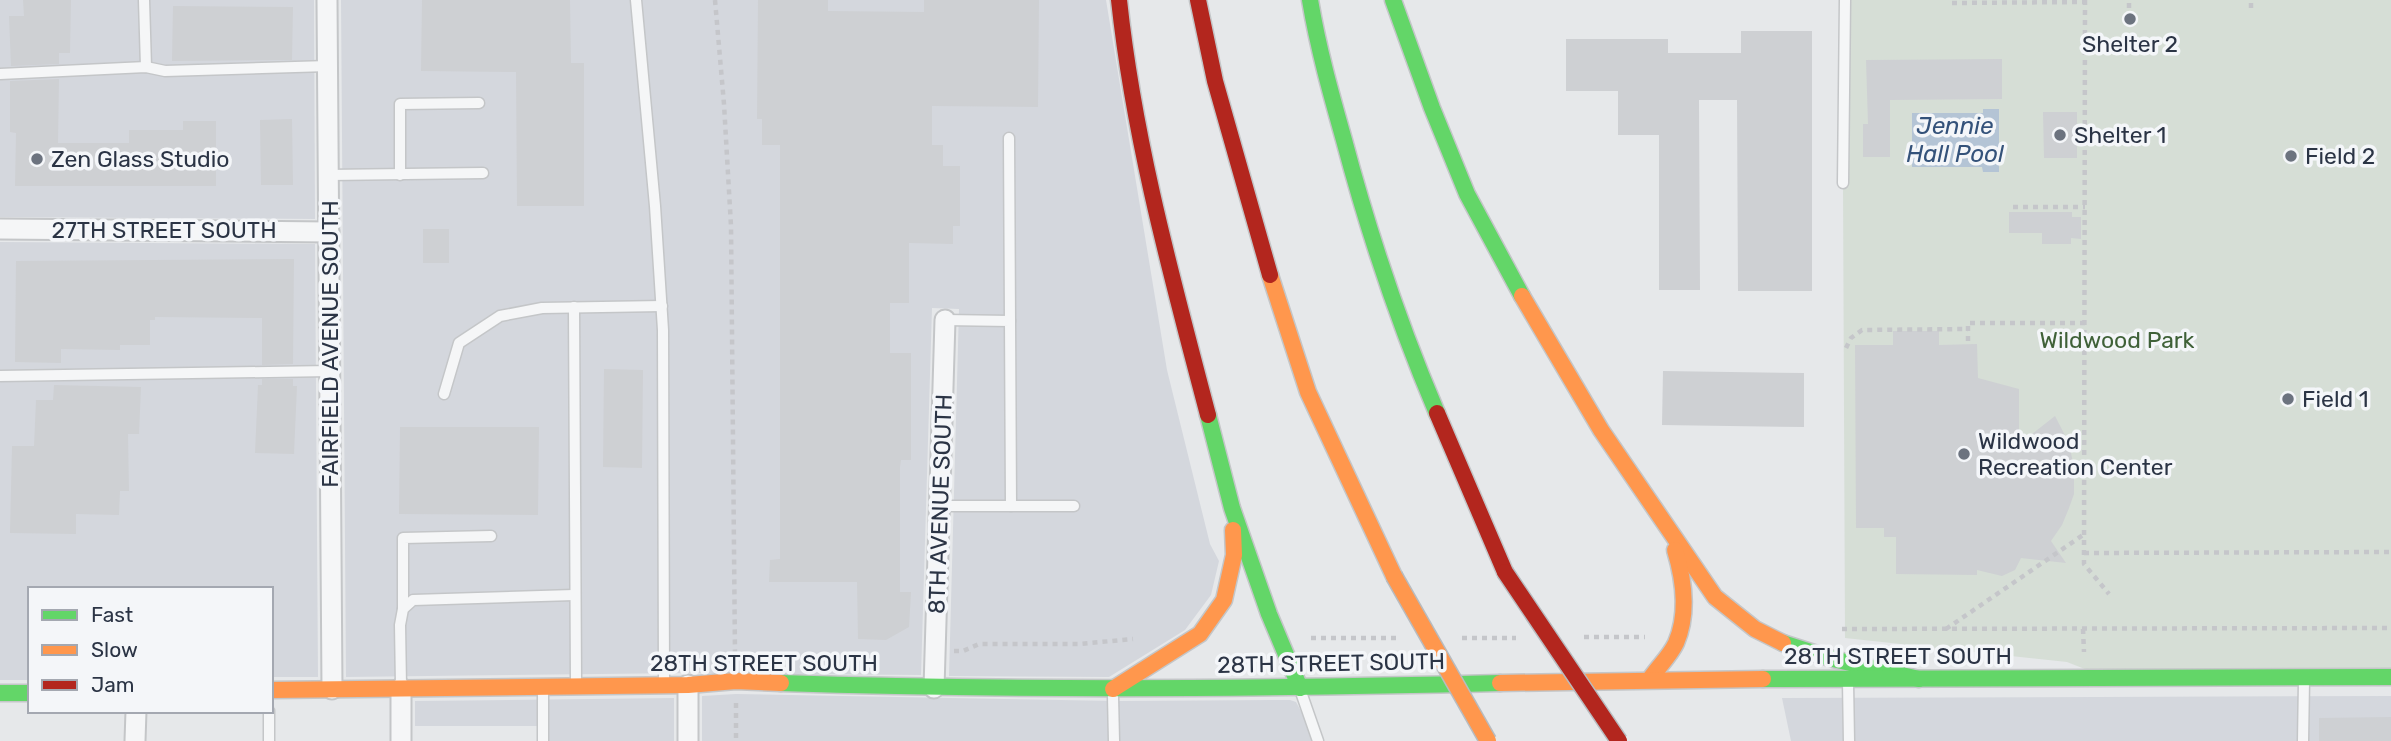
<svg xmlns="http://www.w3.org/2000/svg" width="2391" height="741" font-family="Rubik,sans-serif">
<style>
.built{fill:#d4d7dd}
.green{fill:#d6ded6}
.water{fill:#b4c4d5}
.building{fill:#ced0d3}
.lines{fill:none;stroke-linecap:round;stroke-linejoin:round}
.lane-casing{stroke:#c4c6c8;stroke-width:13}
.street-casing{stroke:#c4c6c8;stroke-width:23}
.fast-casing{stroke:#c4c6c8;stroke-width:19}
.slow-casing{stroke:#c4c6c8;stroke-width:19}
.jam-casing{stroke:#c4c6c8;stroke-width:19}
.path{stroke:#c5c6ca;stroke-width:4.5;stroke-dasharray:5 5;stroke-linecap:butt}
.lane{stroke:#f5f6f7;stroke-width:10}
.street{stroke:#f5f6f7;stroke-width:19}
.fast{stroke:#63d668;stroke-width:16}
.slow{stroke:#ff974d;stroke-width:16}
.jam{stroke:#b3261e;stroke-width:16}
.slow-bridge-casing{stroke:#b8bbbf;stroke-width:19;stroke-linecap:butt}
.jam-bridge-casing{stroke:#b8bbbf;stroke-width:19;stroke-linecap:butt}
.slow-bridge{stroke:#ff974d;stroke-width:16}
.jam-bridge{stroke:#b3261e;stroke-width:16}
.poi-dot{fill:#6c737f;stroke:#f4f6f9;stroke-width:2.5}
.labels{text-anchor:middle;stroke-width:7;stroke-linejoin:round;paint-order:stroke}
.poi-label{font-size:23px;fill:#2b3445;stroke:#f4f6f9;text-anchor:start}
.street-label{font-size:23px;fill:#2b3445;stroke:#f4f6f9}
.park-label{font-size:23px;fill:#3f6138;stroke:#f4f6f9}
.water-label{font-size:24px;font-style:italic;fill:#34527a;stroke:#f4f6f9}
</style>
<rect width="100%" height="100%" fill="#e6e8ea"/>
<g class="built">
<path d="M0,0H314L315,219L0,217Z"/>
<path d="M341,0H1106L1167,370L1210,544L1219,561L1211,595L1185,630L1109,677L949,676L959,309L932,308L921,675L688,673L346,677Z"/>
<path d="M0,242L315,244L318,677H271V589H30V680H0Z"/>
<path d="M736,694L1118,701L1290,700L1296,702L1317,741H702V696Z"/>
<path d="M2391,696V741H1791L1782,698Z"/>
<path d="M674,698V741H548L547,726H415V701Z"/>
</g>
<path class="green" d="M1845,0H2391V677L2110,679L2067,662L1845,638L1843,183Z"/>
<path class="water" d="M1983,109H1999V172H1983L1982,167H1912V113H1983Z"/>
<g class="building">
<path d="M23,0H71L70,53H59V64L11,66L9,16H24Z"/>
<path d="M422,0H570L571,63H584V206H517L516,72L421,71Z"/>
<path d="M758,0H828V11L924,12V0H1039L1038,107L932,106V145H943V166H960V226H953V244L909,243V303H890V353H911V460H901L900,467V592H911L909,627L886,640L858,639L857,582H769L770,560L780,559V145H762V119H757Z"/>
<path d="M173,6L293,7L292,60L172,61Z"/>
<path d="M1741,31H1812V291H1738L1737,100H1699L1700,290H1659V135H1618V91H1566V39H1668V53H1741Z"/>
<path d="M2002,59V99L1890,100V157H1863V124H1868L1866,60Z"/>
<path d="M59,79L58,143H129V130H183V121H216V186H15L16,133L10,132V81Z"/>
<path d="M2043,112H2077V158H2044Z"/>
<path d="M292,119L293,185H261L260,120Z"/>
<path d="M2009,212H2072V217H2081V239L2071,238V244H2042V233H2009Z"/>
<rect x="423" y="229" width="26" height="34"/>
<path d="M294,259L293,364L262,365V318L155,317V320H150V345H120V350L61,349V363L15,362L16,261Z"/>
<path d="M1893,331H1939V345L1977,344L1978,378L2019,389V444L2055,416L2069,443L2074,468V494L2069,508L2062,525L2051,541L2066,563L2021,558L2015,570L2002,576L1977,570V575L1896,574V537H1884V528H1856L1855,345H1893Z"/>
<path d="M604,369L643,370L642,468L603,467Z"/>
<path d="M1663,371L1804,373V427L1662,425Z"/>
<path d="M262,379H293V386H297L294,454L255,453L258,385H262Z"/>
<path d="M54,385L141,387L139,434H128L129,491H120L119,515L76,514V534L10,533L12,446H34L36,400H53Z"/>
<path d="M400,427H539L538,515L399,514Z"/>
<path d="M2391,717V741H2319V718Z"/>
</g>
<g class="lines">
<g class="lane-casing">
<g id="lane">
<path d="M144,0L146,67"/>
<path d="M636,0L655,206L663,330L664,684"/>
<path d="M0,74L146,67L165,71L328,66"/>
<path d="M1009,138L1010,321"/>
<path d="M329,175L483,173"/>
<path d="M400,175V104L479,103"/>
<path d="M1843,183L1845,0"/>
<path d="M574,307L576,682"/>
<path d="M945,320L1010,321L1011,506"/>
<path d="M0,376L330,371"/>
<path d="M444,394L459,343L500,316L542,308L662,306"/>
<path d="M940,506H1074"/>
<path d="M403,609V538L491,536"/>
<path d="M1848,682L1849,741"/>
<path d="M401,686L400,625L403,609L413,600L574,595"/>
<path d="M543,689V741"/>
<path d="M1302,695L1318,741"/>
<path d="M1113,696L1114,741"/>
<path d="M269,741V711"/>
<path d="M2303,741L2304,681"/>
</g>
</g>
<g class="street-casing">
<g id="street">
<path d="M327,0L332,689"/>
<path d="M0,229L329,232"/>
<path d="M401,688V741"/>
<path d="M934,688L945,320"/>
<path d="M135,741L136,711"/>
<path d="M688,741V685"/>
</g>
</g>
<g class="fast-casing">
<g id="fast">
<path d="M1310,0C1318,48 1331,94 1344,140C1369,234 1399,324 1437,413"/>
<path d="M1393,0L1432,108L1467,194L1522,296"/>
<path d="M1208,415L1232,508L1269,614L1300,688"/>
<path d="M1783,643L1833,659L1919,679"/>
<path d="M1763,679L2391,677"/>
<path d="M781,683C1021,691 1260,689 1500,683"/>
<path d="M0,693H30"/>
</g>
</g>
<g class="slow-casing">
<g id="slow">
<path d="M1270,275L1308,392L1394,576"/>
<path d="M1522,296L1601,430L1715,597L1755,629L1783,643"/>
<path d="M1650,679C1658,667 1670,656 1676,643C1689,613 1684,580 1675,550"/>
<path d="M1500,683L1763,679"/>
<path d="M1113,689L1200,634L1224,600L1234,555L1233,530"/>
<path d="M271,690L688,685L736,681L781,683"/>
</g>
</g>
<g class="jam-casing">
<g id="jam">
<path d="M1119,0C1134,141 1172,278 1208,415"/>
<path d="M1198,0L1215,81L1270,275"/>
<path d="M1437,413L1505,572"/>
</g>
</g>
<g class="path">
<path d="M715,0L724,104L731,226L735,656"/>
<path d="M2085,0L2084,564L2109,594"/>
<path d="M1952,3L2085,2"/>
<path d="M2251,8V0"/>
<path d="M2129,18V0"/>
<path d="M2013,207H2085"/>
<path d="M1968,341V323H2085"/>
<path d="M1846,348L1851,338L1862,330L1968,329"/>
<path d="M2084,553L2391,552"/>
<path d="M1842,629L2391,628"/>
<path d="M1946,629L2083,535"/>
<path d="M2083,629L2084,652"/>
<path d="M1584,637H1645"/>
<path d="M1311,638H1397"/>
<path d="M1462,638H1516"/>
<path d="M954,651H963L979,644H1079L1133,639"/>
<path d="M736,703V741"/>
</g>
<use href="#lane" class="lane"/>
<use href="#street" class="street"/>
<use href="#fast" class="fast"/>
<use href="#slow" class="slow"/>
<use href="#jam" class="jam"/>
<g class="slow-bridge-casing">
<path id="slow-bridge" d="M1394,576L1488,741"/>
</g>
<g class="jam-bridge-casing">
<path id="jam-bridge" d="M1505,572L1619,741"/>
</g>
<use href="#slow-bridge" class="slow-bridge"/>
<use href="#jam-bridge" class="jam-bridge"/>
</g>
<g class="poi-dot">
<circle cx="2130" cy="19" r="7"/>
<circle cx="2060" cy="135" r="7"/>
<circle cx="2291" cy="156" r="7"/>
<circle cx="37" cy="159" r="7"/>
<circle cx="2288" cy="399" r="7"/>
<circle cx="1964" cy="454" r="7"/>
</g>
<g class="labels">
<g class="poi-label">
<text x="2130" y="52" text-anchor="middle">Shelter 2</text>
<text x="2074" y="143">Shelter 1</text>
<text x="2305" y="164">Field 2</text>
<text x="51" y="167">Zen Glass Studio</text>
<text x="2302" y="407">Field 1</text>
<text x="1978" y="449">Wildwood<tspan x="1978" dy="26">Recreation Center</tspan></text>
</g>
<g class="street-label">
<text x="164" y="238">27TH STREET SOUTH</text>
<text transform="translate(330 344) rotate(-90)" y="8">FAIRFIELD AVENUE SOUTH</text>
<text transform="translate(940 504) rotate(-88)" y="8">8TH AVENUE SOUTH</text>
<text x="1898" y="664">28TH STREET SOUTH</text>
<text x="764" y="671">28TH STREET SOUTH</text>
<text transform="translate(1331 663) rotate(-1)" y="8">28TH STREET SOUTH</text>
</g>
<g class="park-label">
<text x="2117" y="348">Wildwood Park</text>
</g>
<g class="water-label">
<text x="1955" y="134">Jennie<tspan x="1955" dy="28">Hall Pool</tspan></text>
</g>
</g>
<rect x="28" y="587" width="245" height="126" fill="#f4f6f9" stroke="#a4a8b1" stroke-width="2"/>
<rect x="42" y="610" width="35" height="10" fill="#63d668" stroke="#a4a8b1" stroke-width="2"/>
<text x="91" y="622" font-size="21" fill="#2b3445">Fast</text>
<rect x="42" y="645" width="35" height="10" fill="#ff974d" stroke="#a4a8b1" stroke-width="2"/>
<text x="91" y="657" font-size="21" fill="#2b3445">Slow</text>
<rect x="42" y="680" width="35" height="10" fill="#b3261e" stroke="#a4a8b1" stroke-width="2"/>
<text x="91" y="692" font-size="21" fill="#2b3445">Jam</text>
</svg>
